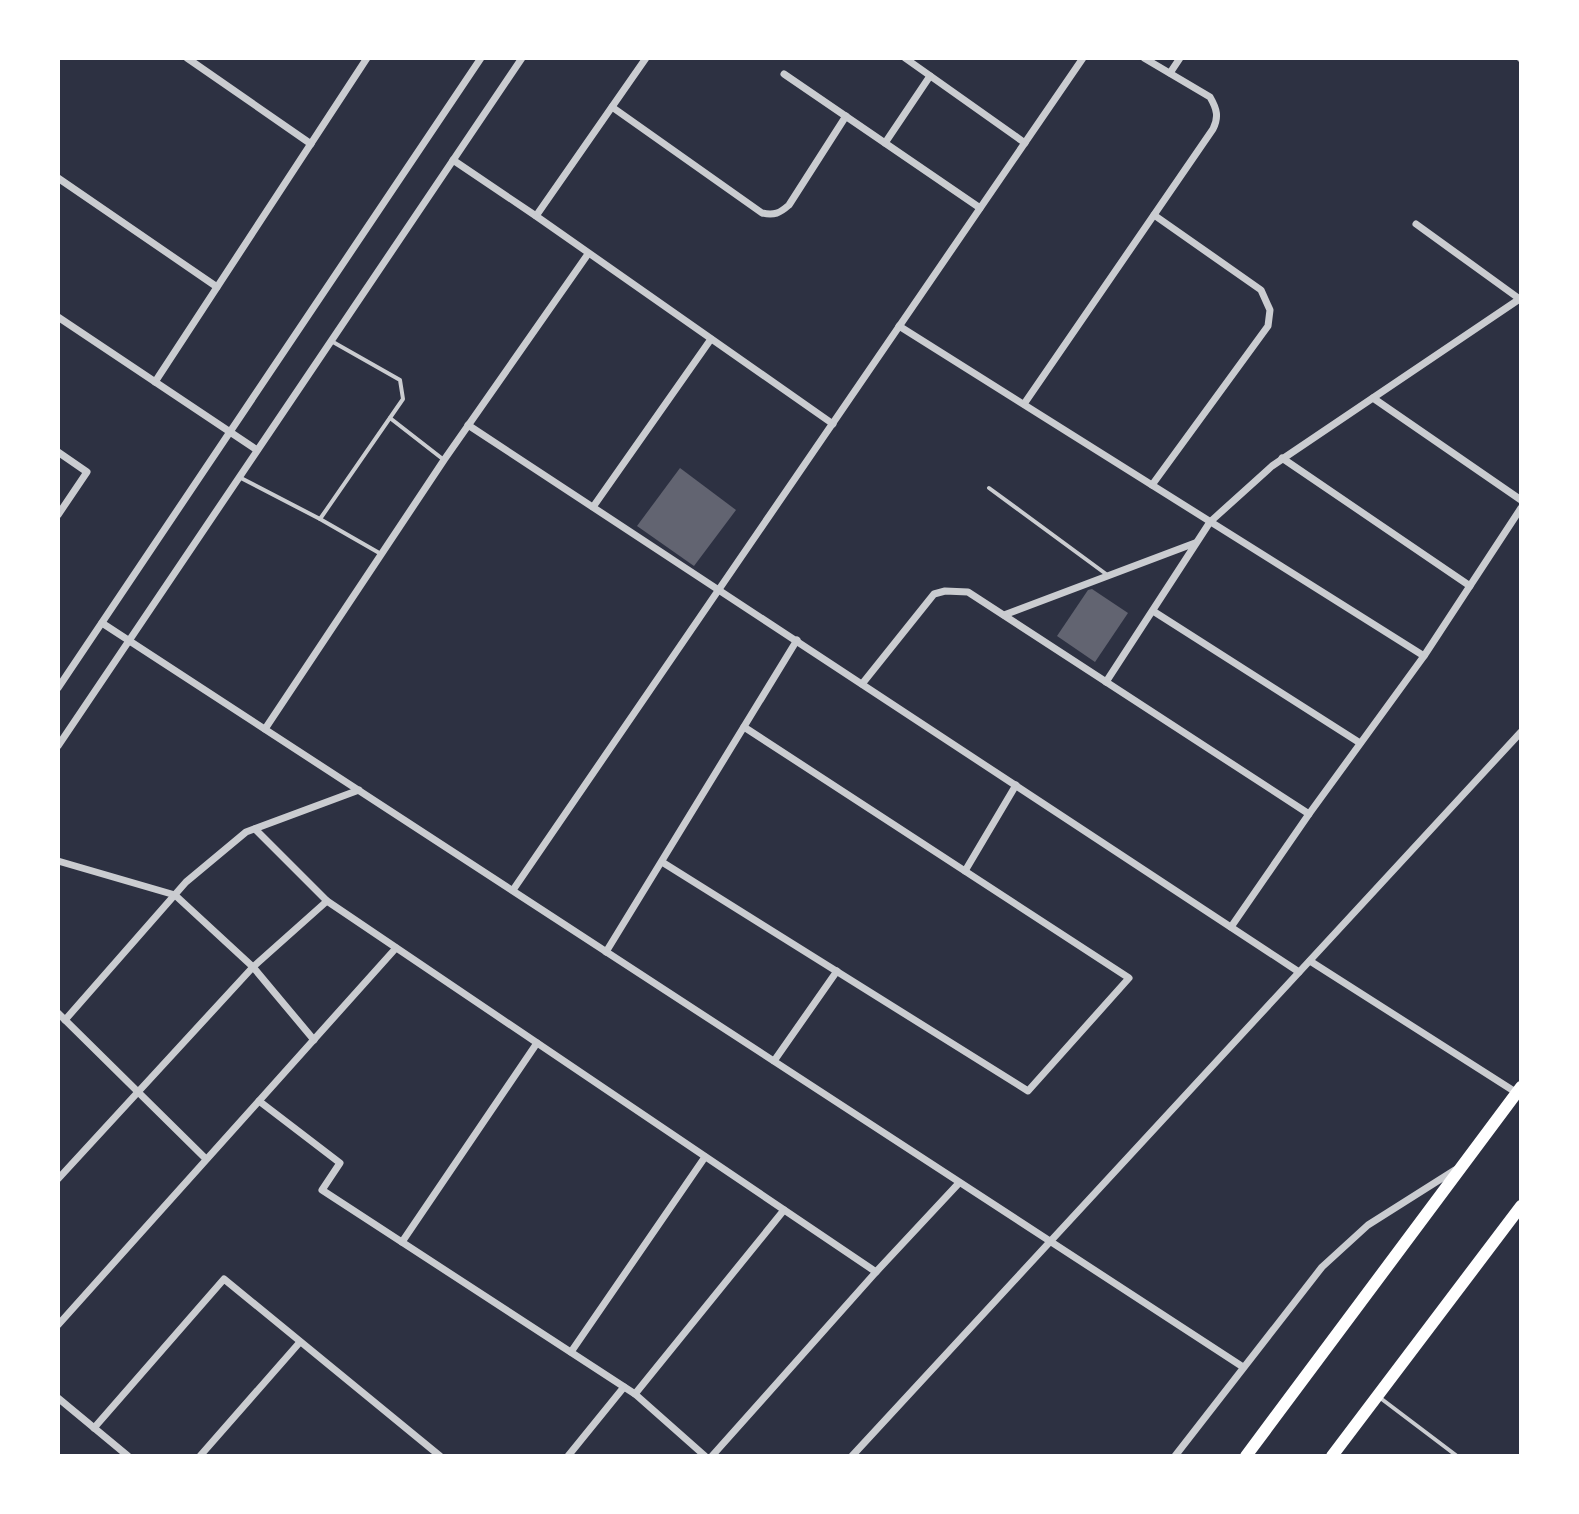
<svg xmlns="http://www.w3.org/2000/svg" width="1579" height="1514" font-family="Lato,sans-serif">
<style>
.building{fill:#626471}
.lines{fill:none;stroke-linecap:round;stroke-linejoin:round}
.service{stroke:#caccd0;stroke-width:4}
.minor{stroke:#caccd0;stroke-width:7}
.trunk{stroke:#fff;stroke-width:12}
</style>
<rect width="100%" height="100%" fill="#2d3142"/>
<g class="building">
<path d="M680,468L736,510L694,566L637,526Z"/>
<path d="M1092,589L1128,613L1095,662L1057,636L1088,590Z"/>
</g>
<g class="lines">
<g class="service">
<path d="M390,418L444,460"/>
<path d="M239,477L320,519L381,554"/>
<path d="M989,488L1106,574"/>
<path d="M320,519L403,399L400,380L333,342"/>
<path d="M1379,1397L1457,1456"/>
</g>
<g class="minor">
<path d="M187,58L311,144"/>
<path d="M905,58L1025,143"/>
<path d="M1520,58L1521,59"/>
<path d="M1170,73L1180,58"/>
<path d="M784,74L980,208"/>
<path d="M612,107L762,213C774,216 780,213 789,205L846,116"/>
<path d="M885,143L930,76"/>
<path d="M453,160L536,216L833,424"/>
<path d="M58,178L217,287"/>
<path d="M536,216L646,58"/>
<path d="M1416,224L1521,300"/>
<path d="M58,317L257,450"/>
<path d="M899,326L1424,656"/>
<path d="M155,382L367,58"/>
<path d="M1373,398L1521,500"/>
<path d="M1024,404L1213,129C1219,117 1217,109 1210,97L1144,58"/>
<path d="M468,425L1299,972"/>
<path d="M58,452L87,472L58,515"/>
<path d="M1282,458L1470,586"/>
<path d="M1152,485L1268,326L1270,310L1261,290L1154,215"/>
<path d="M593,507L711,339"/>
<path d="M1153,611L1360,743"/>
<path d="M1004,615L1195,543"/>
<path d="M102,623L1243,1367"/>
<path d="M1106,682L1210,522L1272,466L1521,298"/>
<path d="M862,684L934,594L945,591L968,592L1309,814"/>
<path d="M58,688L481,58"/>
<path d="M265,729L444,460L588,254"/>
<path d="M58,746L522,58"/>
<path d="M255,829L327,901L876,1272"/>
<path d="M58,861L175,895L253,967L314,1040"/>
<path d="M662,862L1028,1091L1129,978L744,727"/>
<path d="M965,871L1016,785"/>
<path d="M513,890L1083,58"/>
<path d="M1231,927L1309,814L1424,656L1521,508"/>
<path d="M606,952L797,640"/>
<path d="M1310,961L1517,1093"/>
<path d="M58,1013L206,1159"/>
<path d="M65,1020L186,882L246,832L359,790"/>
<path d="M774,1061L837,971"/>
<path d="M259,1101L340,1163L322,1190L635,1394L705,1456"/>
<path d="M58,1179L253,967L327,901"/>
<path d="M402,1242L537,1043"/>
<path d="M58,1325L396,948"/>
<path d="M571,1352L705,1157"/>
<path d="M635,1394L784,1210"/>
<path d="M58,1398L128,1456"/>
<path d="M94,1428L224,1279L440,1456"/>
<path d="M200,1456L300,1342"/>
<path d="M568,1456L624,1387"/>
<path d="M712,1456L876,1272L959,1183"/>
<path d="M852,1456L1521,732"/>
<path d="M1175,1456L1322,1267L1368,1225L1455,1170"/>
</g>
<g class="trunk">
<path d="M1246,1456L1521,1087"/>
<path d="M1332,1456L1521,1206"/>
</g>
</g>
<rect width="1579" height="1514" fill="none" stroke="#ffffff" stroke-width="120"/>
</svg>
